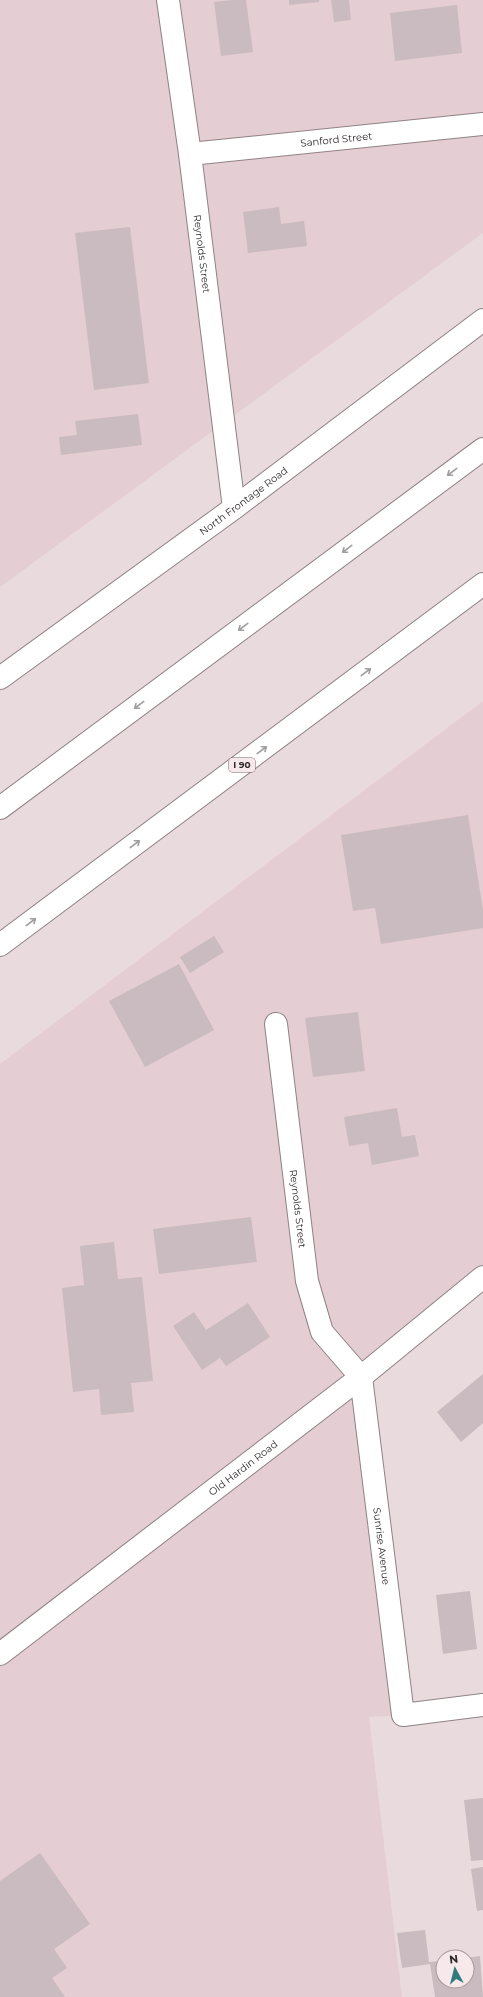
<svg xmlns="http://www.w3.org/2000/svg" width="483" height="1997" font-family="Montserrat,sans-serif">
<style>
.built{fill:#e4cdd3}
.building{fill:#c9bbbf}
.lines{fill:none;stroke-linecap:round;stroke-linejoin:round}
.minor-casing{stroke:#8f8285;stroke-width:24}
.major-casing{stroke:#8f8285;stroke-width:24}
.highway-casing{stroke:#8f8285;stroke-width:24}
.minor{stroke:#fff;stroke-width:22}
.major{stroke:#fff;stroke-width:22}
.highway{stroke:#fff;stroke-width:22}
.oneway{stroke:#a09e9f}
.labels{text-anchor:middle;stroke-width:3;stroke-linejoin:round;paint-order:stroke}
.shield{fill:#f7e8eb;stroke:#6a6263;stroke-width:1}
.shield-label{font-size:9px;font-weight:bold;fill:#2d2829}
.street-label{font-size:10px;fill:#2d2829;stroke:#f7e8eb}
</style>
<rect width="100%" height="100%" fill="#e9dade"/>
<g class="built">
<path d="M0,0H483V233L0,587Z"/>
<path d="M483,701V1277L361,1377L403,1715L369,1717L402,1997H0V1064Z"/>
</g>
<g class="building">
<path d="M232,0H246L253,52L221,56L214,2Z"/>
<path d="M289,0H319V2L289,5Z"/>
<path d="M331,0H349L351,20L334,22Z"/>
<path d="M457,5L462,53L395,61L390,13Z"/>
<path d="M279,207L281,224L304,221L307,246L248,253L243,212Z"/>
<path d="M130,227L149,383L94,390L75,233Z"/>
<path d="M138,414L142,445L61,455L59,437L77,435L75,421Z"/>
<path d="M468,815L483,910V928L381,944L375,908L353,911L341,835Z"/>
<path d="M214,936L224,952L190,973L180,957Z"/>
<path d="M179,964L214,1030L145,1067L109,1001Z"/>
<path d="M358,1012L365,1071L313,1077L305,1018Z"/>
<path d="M397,1108L402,1137L415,1135L419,1156L372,1165L368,1143L349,1146L344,1117Z"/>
<path d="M251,1217L257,1262L159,1274L153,1229Z"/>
<path d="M114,1242L118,1279L142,1277L153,1381L131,1383L134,1412L101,1415L99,1389L73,1392L62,1288L84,1285L80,1246Z"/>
<path d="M248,1303L270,1337L226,1366L220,1358L202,1370L173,1326L194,1312L206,1330Z"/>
<path d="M483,1374V1423L461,1442L437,1412Z"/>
<path d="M470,1591L477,1649L443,1654L436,1595Z"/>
<path d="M483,1798V1860L471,1861L464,1800Z"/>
<path d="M40,1853L90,1924L54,1949L67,1968L52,1978L65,1997H0V1881Z"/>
<path d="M483,1867V1910L477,1911L471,1869Z"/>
<path d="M425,1930L429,1962L443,1961V1981H467V1958L480,1956L483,1997H435L430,1964L402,1968L397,1933Z"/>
</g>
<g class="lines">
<g class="minor-casing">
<g id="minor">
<path id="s1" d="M168,0L190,154L234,508"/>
<path id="s2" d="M190,154L483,124"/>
<path id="s3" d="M0,678L234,508L483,320"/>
<path id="s4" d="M276,1024L307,1281L322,1332L361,1377L403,1715L483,1705"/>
</g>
</g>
<g class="major-casing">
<g id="major">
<path id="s5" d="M0,1654L361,1377L483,1277"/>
</g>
</g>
<g class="highway-casing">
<g id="highway">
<path d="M0,808L483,449"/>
<path d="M0,945L483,584"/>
</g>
</g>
<use href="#minor" class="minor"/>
<use href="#major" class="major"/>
<use href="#highway" class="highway"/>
</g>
<defs><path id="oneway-shaft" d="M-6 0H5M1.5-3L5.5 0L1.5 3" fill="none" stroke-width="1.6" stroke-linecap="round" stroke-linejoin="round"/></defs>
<g class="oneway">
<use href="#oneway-shaft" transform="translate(452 472) rotate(143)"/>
<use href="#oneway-shaft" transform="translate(347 549) rotate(143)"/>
<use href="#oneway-shaft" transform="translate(243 627) rotate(143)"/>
<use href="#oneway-shaft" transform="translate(366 672) rotate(-37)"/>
<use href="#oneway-shaft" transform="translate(139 705) rotate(143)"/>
<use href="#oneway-shaft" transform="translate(262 750) rotate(-37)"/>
<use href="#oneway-shaft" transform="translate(135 844) rotate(-37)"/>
<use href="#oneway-shaft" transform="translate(31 922) rotate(-37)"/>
</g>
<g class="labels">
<rect class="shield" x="229" y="758" width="26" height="14" rx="3"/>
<g class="shield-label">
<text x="242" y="768">I 90</text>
</g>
<g class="street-label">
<text dy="4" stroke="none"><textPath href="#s2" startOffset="147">Sanford Street</textPath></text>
<text dy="4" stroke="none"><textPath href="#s1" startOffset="256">Reynolds Street</textPath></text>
<text dy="4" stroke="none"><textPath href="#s3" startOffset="301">North Frontage Road</textPath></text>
<text dy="4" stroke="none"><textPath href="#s4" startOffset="186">Reynolds Street</textPath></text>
<text dy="4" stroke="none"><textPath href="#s5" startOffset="306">Old Hardin Road</textPath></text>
<text dy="4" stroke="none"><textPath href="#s4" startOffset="542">Sunrise Avenue</textPath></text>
</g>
</g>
<g transform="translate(455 1969) rotate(353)"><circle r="19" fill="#f7e8eb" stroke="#a69b9d"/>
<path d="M0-3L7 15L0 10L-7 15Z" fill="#317a7d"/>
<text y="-6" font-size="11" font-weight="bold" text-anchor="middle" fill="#2d2829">N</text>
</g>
</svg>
